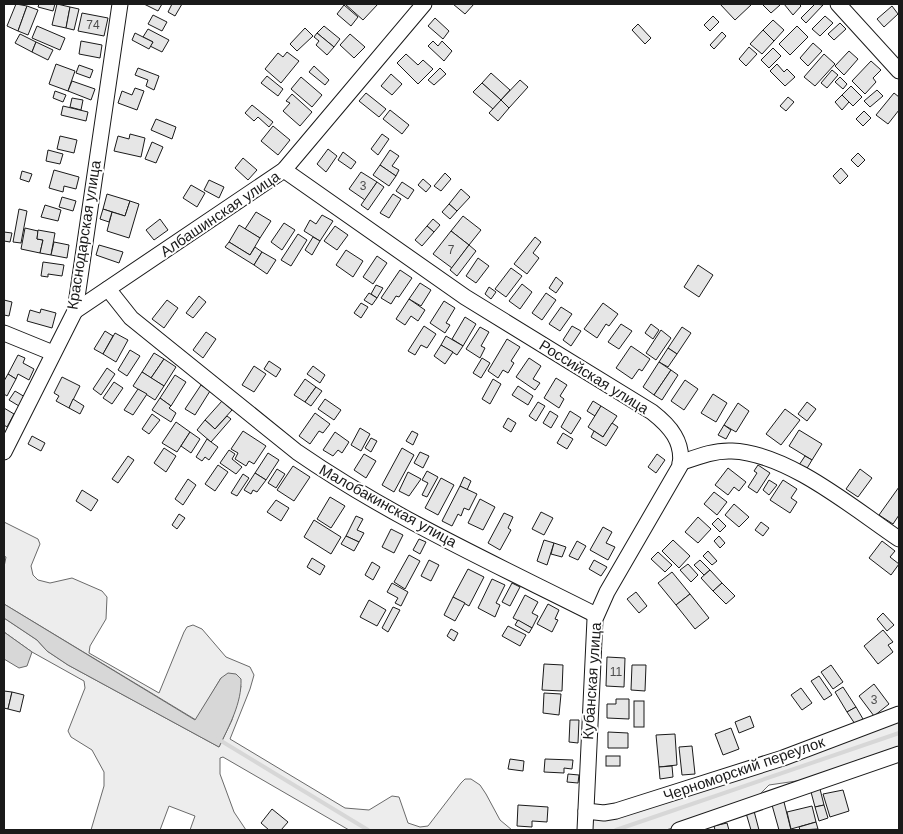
<svg xmlns="http://www.w3.org/2000/svg" width="903" height="834" font-family="Helvetica,sans-serif">
<style>
.built{fill:#ededed;stroke:#6a6a6a}
.water{fill:#d7d7d7;stroke:#6a6a6a}
.lines{fill:none;stroke-linecap:round;stroke-linejoin:round}
.stream{stroke:#d7d7d7;stroke-width:4}
.building{fill:#e6e6e6;stroke:#1a1a1a}
.minor-casing{stroke:#1a1a1a;stroke-width:17}
.minor{stroke:#fff;stroke-width:15}
.labels{text-anchor:middle;stroke-width:4;stroke-linejoin:round;paint-order:stroke}
.number-label{font-size:12px;fill:#4d4d4d}
.street-label{font-size:15px;fill:#1a1a1a;stroke:#fff}
</style>
<rect width="100%" height="100%" fill="#fff"/>
<g class="built">
<path d="M4,522L38,539L40,544L31,566L33,575L38,580L50,583L72,578L102,591L107,597L106,619L90,646L89,653L159,693L184,632L187,627L193,625L202,629L226,657L250,667L254,675L250,689L230,739L345,808L369,810L392,796L399,797L408,823L420,827L428,826L461,783L465,779H471L480,785L486,794L500,820L512,830H349L223,757L220,758V774L234,812L246,830H190L195,816L169,806L160,830H91L104,786V772L92,750L71,737L68,731L85,688L84,681L32,652L4,632V618L37,640L47,651L68,665L219,747L232,720L241,686L221,678L196,720L4,604V567L6,557L4,556Z"/>
<path d="M899,720V750L817,778L769,785L753,801L666,830H592L593,818Z"/>
</g>
<g class="water">
<path d="M4,604L195,720L221,678L228,673L236,674L241,679C242,703 229,726 219,747L68,665L47,651L37,640L4,618Z"/>
<path d="M4,632L32,652L27,666L19,668L4,659Z"/>
</g>
<g class="lines">
<g class="stream">
<path d="M218,739L368,830"/>
<path d="M616,830L899,733"/>
</g>
</g>
<g class="building">
<path d="M16,4L27,6L18,31L7,26Z"/>
<path d="M39,4H55L53,11L38,7Z"/>
<path d="M57,4L70,7L66,28L52,25Z"/>
<path d="M144,4H162L158,11Z"/>
<path d="M172,4H182L175,16L168,12Z"/>
<path d="M345,4H378L363,20Z"/>
<path d="M453,4H474L465,14Z"/>
<path d="M720,4H752L735,20Z"/>
<path d="M762,4H779L780,5L771,13Z"/>
<path d="M784,4H799L801,6L793,15Z"/>
<path d="M815,4L823,5L806,23L801,18Z"/>
<path d="M344,5L358,17L351,26L337,14Z"/>
<path d="M27,6L38,10L28,35L18,31Z"/>
<path d="M892,6L898,14L884,27L877,19Z"/>
<path d="M70,7L79,9L74,30L66,28Z"/>
<path d="M82,13L108,18L104,36L78,31Z"/>
<path d="M153,15L167,22L162,31L148,24Z"/>
<path d="M713,16L719,22L710,31L704,25Z"/>
<path d="M825,16L833,23L820,36L812,29Z"/>
<path d="M435,18L449,31L443,39L428,26Z"/>
<path d="M773,20L784,30L774,41L763,30Z"/>
<path d="M840,23L846,29L834,40L828,34Z"/>
<path d="M638,24L651,38L645,44L632,30Z"/>
<path d="M37,26L65,38L60,50L32,38Z"/>
<path d="M324,26L340,39L334,47L317,33Z"/>
<path d="M797,26L808,37L790,55L779,44Z"/>
<path d="M305,28L313,36L297,51L290,44Z"/>
<path d="M148,29L169,40L162,52L150,46L153,42L143,37Z"/>
<path d="M763,30L774,41L762,54L750,44Z"/>
<path d="M722,32L726,36L714,49L710,45Z"/>
<path d="M135,33L153,42L149,49L132,40Z"/>
<path d="M317,33L334,47L327,55L316,45L319,41L314,37Z"/>
<path d="M20,34L36,42L32,52L15,43Z"/>
<path d="M350,34L365,47L354,58L340,45Z"/>
<path d="M81,41L102,45L100,58L79,54Z"/>
<path d="M433,41L438,46L442,41L452,51L444,61L428,46Z"/>
<path d="M36,42L53,50L48,60L32,52Z"/>
<path d="M813,43L822,51L808,66L800,58Z"/>
<path d="M749,47L757,54L746,66L739,59Z"/>
<path d="M773,48L781,56L769,68L761,60Z"/>
<path d="M849,51L858,59L844,75L835,66Z"/>
<path d="M287,52L299,61L281,83L265,69L278,53L283,57Z"/>
<path d="M406,54L418,65L423,60L433,69L418,84L397,63Z"/>
<path d="M824,54L835,64L815,86L804,77Z"/>
<path d="M871,61L881,70L873,78L876,82L865,94L852,81Z"/>
<path d="M56,64L75,71L68,91L49,84Z"/>
<path d="M777,64L784,72L787,69L795,77L785,86L770,71Z"/>
<path d="M79,65L93,70L90,78L76,73Z"/>
<path d="M314,66L329,80L325,85L309,72Z"/>
<path d="M138,68L159,76L154,90L146,86L148,80L135,75Z"/>
<path d="M440,68L446,74L434,85L428,80Z"/>
<path d="M832,70L838,75L827,88L821,83Z"/>
<path d="M491,73L510,90L501,100L482,83Z"/>
<path d="M391,74L402,84L392,95L381,86Z"/>
<path d="M267,76L283,89L278,96L261,83Z"/>
<path d="M301,77L322,95L312,107L291,89Z"/>
<path d="M840,77L847,84L843,89L835,82Z"/>
<path d="M520,80L528,87L509,108L501,100Z"/>
<path d="M72,81L95,89L91,100L68,91Z"/>
<path d="M482,83L501,100L493,109L473,92Z"/>
<path d="M851,86L862,97L853,106L842,95Z"/>
<path d="M135,88L144,91L137,110L118,103L122,91L132,95Z"/>
<path d="M877,90L883,96L870,107L864,101Z"/>
<path d="M55,91L66,95L63,102L53,98Z"/>
<path d="M366,93L386,109L379,117L359,101Z"/>
<path d="M894,93L899,97V110L888,124L876,115Z"/>
<path d="M292,94L312,112L300,126L283,111L290,103L286,101Z"/>
<path d="M842,95L849,102L842,110L835,102Z"/>
<path d="M788,97L794,102L786,111L780,106Z"/>
<path d="M72,98L83,100L81,110L70,107Z"/>
<path d="M501,100L509,108L498,121L489,113Z"/>
<path d="M252,105L273,122L269,127L258,117L254,121L245,113Z"/>
<path d="M63,106L88,112L86,121L61,115Z"/>
<path d="M390,110L409,125L402,134L383,119Z"/>
<path d="M864,111L871,118L863,126L856,119Z"/>
<path d="M156,119L176,127L172,139L151,130Z"/>
<path d="M273,126L290,140L278,155L261,141Z"/>
<path d="M130,134L145,138L141,157L114,151L118,136L129,139Z"/>
<path d="M382,134L389,139L378,155L371,149Z"/>
<path d="M60,136L77,140L74,153L57,149Z"/>
<path d="M152,142L163,147L156,163L145,159Z"/>
<path d="M328,149L337,156L326,172L317,164Z"/>
<path d="M48,150L63,154L60,164L46,161Z"/>
<path d="M390,150L399,156L392,166L399,170L396,176L380,165Z"/>
<path d="M343,152L356,162L351,169L338,160Z"/>
<path d="M858,153L865,160L858,167L851,160Z"/>
<path d="M243,158L257,170L248,180L235,168Z"/>
<path d="M380,165L396,176L389,186L373,175Z"/>
<path d="M841,168L848,176L840,184L833,176Z"/>
<path d="M54,170L79,177L76,189L64,186L63,192L49,188Z"/>
<path d="M22,171L32,174L29,182L20,179Z"/>
<path d="M361,172L377,182L365,200L349,189Z"/>
<path d="M445,173L451,179L441,191L434,186Z"/>
<path d="M423,179L431,186L426,192L418,185Z"/>
<path d="M209,180L224,187L219,198L204,190Z"/>
<path d="M377,182L384,187L368,210L361,205Z"/>
<path d="M402,182L414,190L408,199L396,191Z"/>
<path d="M191,185L205,193L197,207L183,198Z"/>
<path d="M461,189L470,197L457,211L449,204Z"/>
<path d="M107,194L130,201L125,216L103,209Z"/>
<path d="M393,194L401,199L389,218L380,213Z"/>
<path d="M62,197L76,201L73,211L59,207Z"/>
<path d="M130,201L139,204L129,238L107,231L112,212L125,216Z"/>
<path d="M449,204L457,211L450,219L442,212Z"/>
<path d="M45,205L61,210L58,221L41,217Z"/>
<path d="M19,209L27,211L21,243L13,242Z"/>
<path d="M103,209L112,212L109,222L100,219Z"/>
<path d="M256,212L271,221L260,238L245,229Z"/>
<path d="M322,215L333,221L320,241L304,231L310,220L316,224Z"/>
<path d="M463,216L481,230L469,245L451,231Z"/>
<path d="M160,219L168,230L154,240L146,230Z"/>
<path d="M433,219L440,225L434,232L427,226Z"/>
<path d="M284,223L295,230L282,250L271,242Z"/>
<path d="M239,225L260,238L250,255L229,242Z"/>
<path d="M335,226L348,235L337,250L324,241Z"/>
<path d="M427,226L434,232L422,246L415,240Z"/>
<path d="M25,228L38,231L37,239L43,240L40,253L21,249Z"/>
<path d="M38,230L55,233L51,255L40,253L43,240L37,239Z"/>
<path d="M451,231L469,245L452,268L433,254Z"/>
<path d="M4,232L12,233L10,242L4,241Z"/>
<path d="M298,234L307,240L291,266L281,260Z"/>
<path d="M313,237L320,241L312,255L305,250Z"/>
<path d="M535,237L541,242L533,253L539,258L527,274L514,264Z"/>
<path d="M54,242L69,245L67,258L51,255Z"/>
<path d="M229,242L250,255L255,247L262,252L254,265L225,247Z"/>
<path d="M99,245L123,252L119,263L96,255Z"/>
<path d="M469,245L476,251L457,276L450,270Z"/>
<path d="M346,250L363,261L353,277L336,265Z"/>
<path d="M262,252L276,260L267,274L254,265Z"/>
<path d="M377,256L387,263L373,284L363,277Z"/>
<path d="M478,258L489,266L476,283L466,276Z"/>
<path d="M43,262L64,265L62,276L48,274V277L41,276Z"/>
<path d="M698,265L713,275L699,297L684,287Z"/>
<path d="M511,268L522,276L506,297L495,289Z"/>
<path d="M400,270L412,278L399,297L396,296L391,304L381,298Z"/>
<path d="M556,277L563,283L556,293L549,288Z"/>
<path d="M420,283L431,290L421,306L409,299Z"/>
<path d="M522,284L532,292L520,309L509,301Z"/>
<path d="M376,285L383,288L377,298L371,294Z"/>
<path d="M489,287L496,292L491,299L485,294Z"/>
<path d="M369,293L377,298L372,305L364,300Z"/>
<path d="M546,293L556,300L542,320L532,313Z"/>
<path d="M199,296L206,302L193,318L186,313Z"/>
<path d="M409,299L425,310L418,321L411,316L405,325L396,319Z"/>
<path d="M4,300L12,302L9,316L4,315Z"/>
<path d="M167,300L178,308L164,328L152,319Z"/>
<path d="M444,301L455,308L446,323L450,325L445,333L430,323Z"/>
<path d="M361,303L368,307L361,318L354,313Z"/>
<path d="M603,303L618,314L609,326L606,324L597,338L584,329Z"/>
<path d="M561,307L572,314L560,331L549,324Z"/>
<path d="M41,309L56,313L52,328L27,321L30,310L40,313Z"/>
<path d="M465,317L476,324L463,346L452,339Z"/>
<path d="M621,324L632,331L619,349L608,342Z"/>
<path d="M651,324L659,330L653,339L645,333Z"/>
<path d="M424,326L436,334L427,348L421,345L415,355L408,351Z"/>
<path d="M572,326L581,331L571,346L563,340Z"/>
<path d="M480,327L489,332L481,346L485,348L480,358L466,349Z"/>
<path d="M682,327L691,333L677,354L668,348Z"/>
<path d="M661,330L671,338L656,360L646,353Z"/>
<path d="M105,331L113,336L103,354L94,349Z"/>
<path d="M206,332L216,339L203,358L193,350Z"/>
<path d="M115,333L128,340L116,362L103,354Z"/>
<path d="M446,336L463,346L457,355L441,345Z"/>
<path d="M507,339L520,347L511,361L514,363L508,373L503,370L498,378L488,371Z"/>
<path d="M441,345L453,352L445,364L434,356Z"/>
<path d="M631,346L650,359L642,371L639,369L632,379L616,368Z"/>
<path d="M668,348L677,354L668,367L659,362Z"/>
<path d="M130,350L140,356L127,376L118,370Z"/>
<path d="M154,353L164,359L151,378L142,372Z"/>
<path d="M18,355L25,358L23,363L34,369L29,380L18,374L16,379L8,374Z"/>
<path d="M482,358L490,363L481,378L473,373Z"/>
<path d="M529,358L541,366L533,379L540,383L535,390L516,377Z"/>
<path d="M164,359L176,367L164,386L151,378Z"/>
<path d="M269,361L281,369L276,377L264,369Z"/>
<path d="M659,362L671,370L654,395L643,387Z"/>
<path d="M254,366L266,374L254,392L242,385Z"/>
<path d="M313,366L325,375L320,383L307,374Z"/>
<path d="M107,368L115,374L101,395L93,389Z"/>
<path d="M671,370L678,375L662,400L654,395Z"/>
<path d="M142,372L164,386L155,400L133,386Z"/>
<path d="M8,374L16,379L7,396L4,394V381Z"/>
<path d="M175,375L186,382L171,406L160,398Z"/>
<path d="M62,377L80,386L69,408L56,401L59,396L54,393Z"/>
<path d="M556,378L567,385L560,396L564,399L559,408L544,398Z"/>
<path d="M305,379L316,387L305,402L294,395Z"/>
<path d="M493,379L501,384L490,404L482,399Z"/>
<path d="M685,380L698,389L684,410L671,401Z"/>
<path d="M114,382L123,388L112,404L103,398Z"/>
<path d="M201,385L210,391L195,415L185,409Z"/>
<path d="M518,386L533,396L528,405L512,395Z"/>
<path d="M316,387L322,391L311,406L305,402Z"/>
<path d="M138,389L147,394L133,415L124,410Z"/>
<path d="M15,391L25,397L19,406L9,400Z"/>
<path d="M713,394L727,403L716,422L701,413Z"/>
<path d="M160,398L171,406L169,408L176,413L171,422L152,410Z"/>
<path d="M73,399L84,406L80,414L69,408Z"/>
<path d="M325,399L341,410L334,420L318,409Z"/>
<path d="M222,401L232,410L215,429L205,420Z"/>
<path d="M593,401L601,406L595,416L587,411Z"/>
<path d="M538,402L545,406L536,421L529,416Z"/>
<path d="M807,402L816,409L807,421L798,414Z"/>
<path d="M738,403L749,411L736,432L724,425Z"/>
<path d="M601,406L617,416L603,437L588,427Z"/>
<path d="M4,408L14,414L7,427L4,425Z"/>
<path d="M785,409L800,420L781,445L766,434Z"/>
<path d="M550,411L558,416L551,428L543,423Z"/>
<path d="M570,411L581,418L571,434L561,427Z"/>
<path d="M315,413L330,424L323,433L319,431L310,444L299,436Z"/>
<path d="M152,414L160,420L149,434L142,429Z"/>
<path d="M227,416L231,419L211,442L197,430L205,420L215,429Z"/>
<path d="M508,418L516,423L511,432L503,427Z"/>
<path d="M176,422L190,432L177,452L162,443Z"/>
<path d="M612,423L618,427L606,446L591,437L594,431L603,437Z"/>
<path d="M724,425L731,430L726,439L718,435Z"/>
<path d="M360,428L370,434L361,451L351,445Z"/>
<path d="M799,430L822,444L812,460L789,446Z"/>
<path d="M243,431L266,446L254,464L249,461L246,466L235,459L238,453L231,449Z"/>
<path d="M412,431L418,434L413,445L406,441Z"/>
<path d="M190,432L200,439L191,453L181,446Z"/>
<path d="M335,432L349,442L342,453L338,450L333,456L323,450Z"/>
<path d="M563,433L573,439L567,449L557,443Z"/>
<path d="M32,436L45,443L41,451L28,444Z"/>
<path d="M371,438L377,441L371,452L365,448Z"/>
<path d="M207,439L218,447L209,460L205,457L202,461L196,457Z"/>
<path d="M164,448L176,456L166,472L154,463Z"/>
<path d="M402,448L414,455L394,492L382,485Z"/>
<path d="M229,450L235,454L232,459L242,467L236,474L220,463Z"/>
<path d="M420,452L429,456L423,468L414,463Z"/>
<path d="M268,453L279,460L266,480L255,473Z"/>
<path d="M364,454L376,461L366,478L354,470Z"/>
<path d="M657,454L665,460L656,473L648,467Z"/>
<path d="M128,456L134,460L118,483L112,479Z"/>
<path d="M805,456L812,460L806,470L799,465Z"/>
<path d="M218,465L228,472L215,491L205,484Z"/>
<path d="M758,465L770,473L757,493L748,487L757,473L754,471Z"/>
<path d="M293,466L310,477L294,501L277,490Z"/>
<path d="M728,468L746,482L739,491L734,487L728,495L715,485Z"/>
<path d="M277,469L285,474L276,488L268,483Z"/>
<path d="M860,469L872,478L858,497L846,489Z"/>
<path d="M427,471L438,477L427,497L422,495L428,483L422,480Z"/>
<path d="M408,472L421,479L409,496L399,491Z"/>
<path d="M255,473L266,480L257,492L253,490L251,494L244,490Z"/>
<path d="M243,474L249,478L237,496L231,493Z"/>
<path d="M464,477L471,481L467,490L460,486Z"/>
<path d="M441,478L454,485L438,515L425,508Z"/>
<path d="M188,479L196,485L183,505L175,499Z"/>
<path d="M769,480L777,485L769,495L763,490Z"/>
<path d="M783,480L797,489L791,498L797,502L790,513L770,500Z"/>
<path d="M460,486L477,494L469,510L464,508L461,516L458,514L452,526L442,521Z"/>
<path d="M899,487V515L893,524L879,515Z"/>
<path d="M82,490L98,500L91,511L76,501Z"/>
<path d="M714,492L727,502L717,515L704,504Z"/>
<path d="M330,497L345,506L331,528L317,519Z"/>
<path d="M480,499L495,507L483,530L468,523Z"/>
<path d="M276,500L289,508L281,521L267,512Z"/>
<path d="M734,504L749,517L739,527L725,515Z"/>
<path d="M541,512L553,518L544,535L532,529Z"/>
<path d="M504,513L513,517L508,528L511,530L500,550L488,543Z"/>
<path d="M179,514L185,518L177,529L172,525Z"/>
<path d="M356,516L363,519L357,530L364,533L359,542L346,536Z"/>
<path d="M698,517L711,529L698,543L685,532Z"/>
<path d="M718,518L726,526L720,532L712,524Z"/>
<path d="M314,520L341,537L331,554L304,537Z"/>
<path d="M761,522L769,528L763,536L755,530Z"/>
<path d="M603,527L612,532L606,543L615,547L608,560L590,550Z"/>
<path d="M391,529L403,535L394,553L382,547Z"/>
<path d="M346,536L359,542L354,551L341,544Z"/>
<path d="M719,536L725,543L720,548L714,541Z"/>
<path d="M419,539L426,542L420,554L413,550Z"/>
<path d="M544,540L554,543L547,565L537,561Z"/>
<path d="M673,540L690,556L679,568L662,551Z"/>
<path d="M577,541L586,546L578,560L569,556Z"/>
<path d="M882,541L895,551L890,557L899,564L891,575L869,558Z"/>
<path d="M554,543L566,547L562,557L551,554Z"/>
<path d="M708,551L717,561L712,565L703,556Z"/>
<path d="M658,552L672,565L665,572L651,559Z"/>
<path d="M409,555L420,561L405,589L394,582Z"/>
<path d="M312,558L325,566L320,575L307,567Z"/>
<path d="M429,560L439,565L431,581L421,576Z"/>
<path d="M594,560L607,567L601,576L589,569Z"/>
<path d="M700,560L710,570L704,575L694,565Z"/>
<path d="M372,562L380,567L373,580L365,575Z"/>
<path d="M688,564L698,575L691,582L680,570Z"/>
<path d="M468,569L484,577L469,606L453,597Z"/>
<path d="M710,570L722,583L713,591L701,578Z"/>
<path d="M672,572L690,594L676,605L658,583Z"/>
<path d="M492,579L505,585L496,603L500,605L495,617L478,608Z"/>
<path d="M392,583L408,592L401,606L395,603L398,598L387,592Z"/>
<path d="M512,583L520,587L510,606L502,602Z"/>
<path d="M722,583L735,596L726,604L713,591Z"/>
<path d="M636,592L647,606L639,613L627,599Z"/>
<path d="M690,594L709,618L695,629L676,605Z"/>
<path d="M525,595L538,602L532,613L538,616L532,628L513,618Z"/>
<path d="M453,597L465,603L455,621L444,615Z"/>
<path d="M369,600L386,610L377,626L360,617Z"/>
<path d="M548,604L559,610L555,619L558,620L552,632L537,624Z"/>
<path d="M393,607L400,610L388,632L382,628Z"/>
<path d="M883,613L894,625L887,631L877,619Z"/>
<path d="M518,620L532,628L529,633L515,625Z"/>
<path d="M508,626L526,635L520,646L502,636Z"/>
<path d="M451,629L458,633L454,641L447,636Z"/>
<path d="M883,630L893,642L888,645L893,652L878,664L864,646Z"/>
<path d="M607,657L625,658L624,687L606,686Z"/>
<path d="M544,664L563,665L562,691L542,690Z"/>
<path d="M632,665H646L645,691L631,690Z"/>
<path d="M831,665L843,682L833,689L821,672Z"/>
<path d="M819,676L832,695L824,700L811,681Z"/>
<path d="M874,684L889,704L874,716L859,696Z"/>
<path d="M843,687L856,707L847,712L835,692Z"/>
<path d="M801,688L812,703L802,710L791,695Z"/>
<path d="M4,691L12,692L8,709L4,708Z"/>
<path d="M12,692L24,695L20,712L8,709Z"/>
<path d="M544,693L561,694L559,715L543,713Z"/>
<path d="M616,699H629V719L607,718V704H616Z"/>
<rect x="634" y="701" width="10" height="26"/>
<path d="M856,707L863,719L855,724L847,712Z"/>
<path d="M750,716L754,727L739,733L735,722Z"/>
<path d="M570,720H579L578,743L569,742Z"/>
<path d="M731,728L739,749L723,755L715,734Z"/>
<path d="M608,732L628,733V748H608Z"/>
<path d="M675,734L677,765L659,767L656,735Z"/>
<path d="M692,746L695,774L682,775L679,747Z"/>
<rect x="606" y="756" width="14" height="10"/>
<path d="M510,759L524,761L523,771L508,769Z"/>
<path d="M545,759L573,760L572,769L564,768V773L544,772Z"/>
<path d="M672,766L673,777L660,779L659,767Z"/>
<path d="M568,774L579,775L578,783L567,782Z"/>
<path d="M820,789L824,805L815,807L811,792Z"/>
<path d="M843,790L849,811L830,817L823,794Z"/>
<path d="M784,802L791,830H779L772,805Z"/>
<path d="M518,805L548,807L547,822L532,821V827L517,826Z"/>
<path d="M824,805L828,818L819,821L815,807Z"/>
<path d="M812,806L816,822L791,829L787,812Z"/>
<path d="M272,809L288,822L281,830H269L261,823Z"/>
<path d="M754,811L759,830H751L746,813Z"/>
<path d="M816,822L818,829L800,830L799,827Z"/>
<path d="M727,823L729,830H715L714,826Z"/>
</g>
<g class="lines">
<g class="minor-casing">
<g id="minor">
<path d="M838,4L899,71"/>
<path d="M284,170L465,297L652,412C670,426 684,442 680,466L607,592L595,619L585,830"/>
<path d="M108,289L131,318L297,452C391,517 495,564 596,615"/>
<path d="M75,311L284,170L424,4"/>
<path d="M4,333L53,353"/>
<path d="M4,452L75,311L120,4"/>
<path d="M680,463C697,457 714,450 732,451C788,453 853,508 899,539"/>
<path d="M586,811L604,813L616,811L783,758L899,714"/>
<path d="M679,830L899,754"/>
</g>
</g>
<use href="#minor" class="minor"/>
</g>
<g class="labels">
<g class="number-label">
<text x="93" y="29">74</text>
<text x="363" y="190">3</text>
<text x="451" y="254">7</text>
<text x="616" y="676">11</text>
<text x="874" y="704">3</text>
</g>
<g class="street-label">
<text transform="translate(220 214) rotate(-34)" y="5">Албашинская улица</text>
<text transform="translate(84 235) rotate(-81)" y="5">Краснодарская улица</text>
<text transform="translate(594 377) rotate(32)" y="5">Российская улица</text>
<text transform="translate(388 506) rotate(29)" y="5">Малобакинская улица</text>
<text transform="translate(592 681) rotate(-86)" y="5">Кубанская улица</text>
<text transform="translate(744 769) rotate(-19)" y="5">Черноморский переулок</text>
</g>
</g>
<rect width="903" height="834" fill="none" stroke="#1a1a1a" stroke-width="10"/>
</svg>
